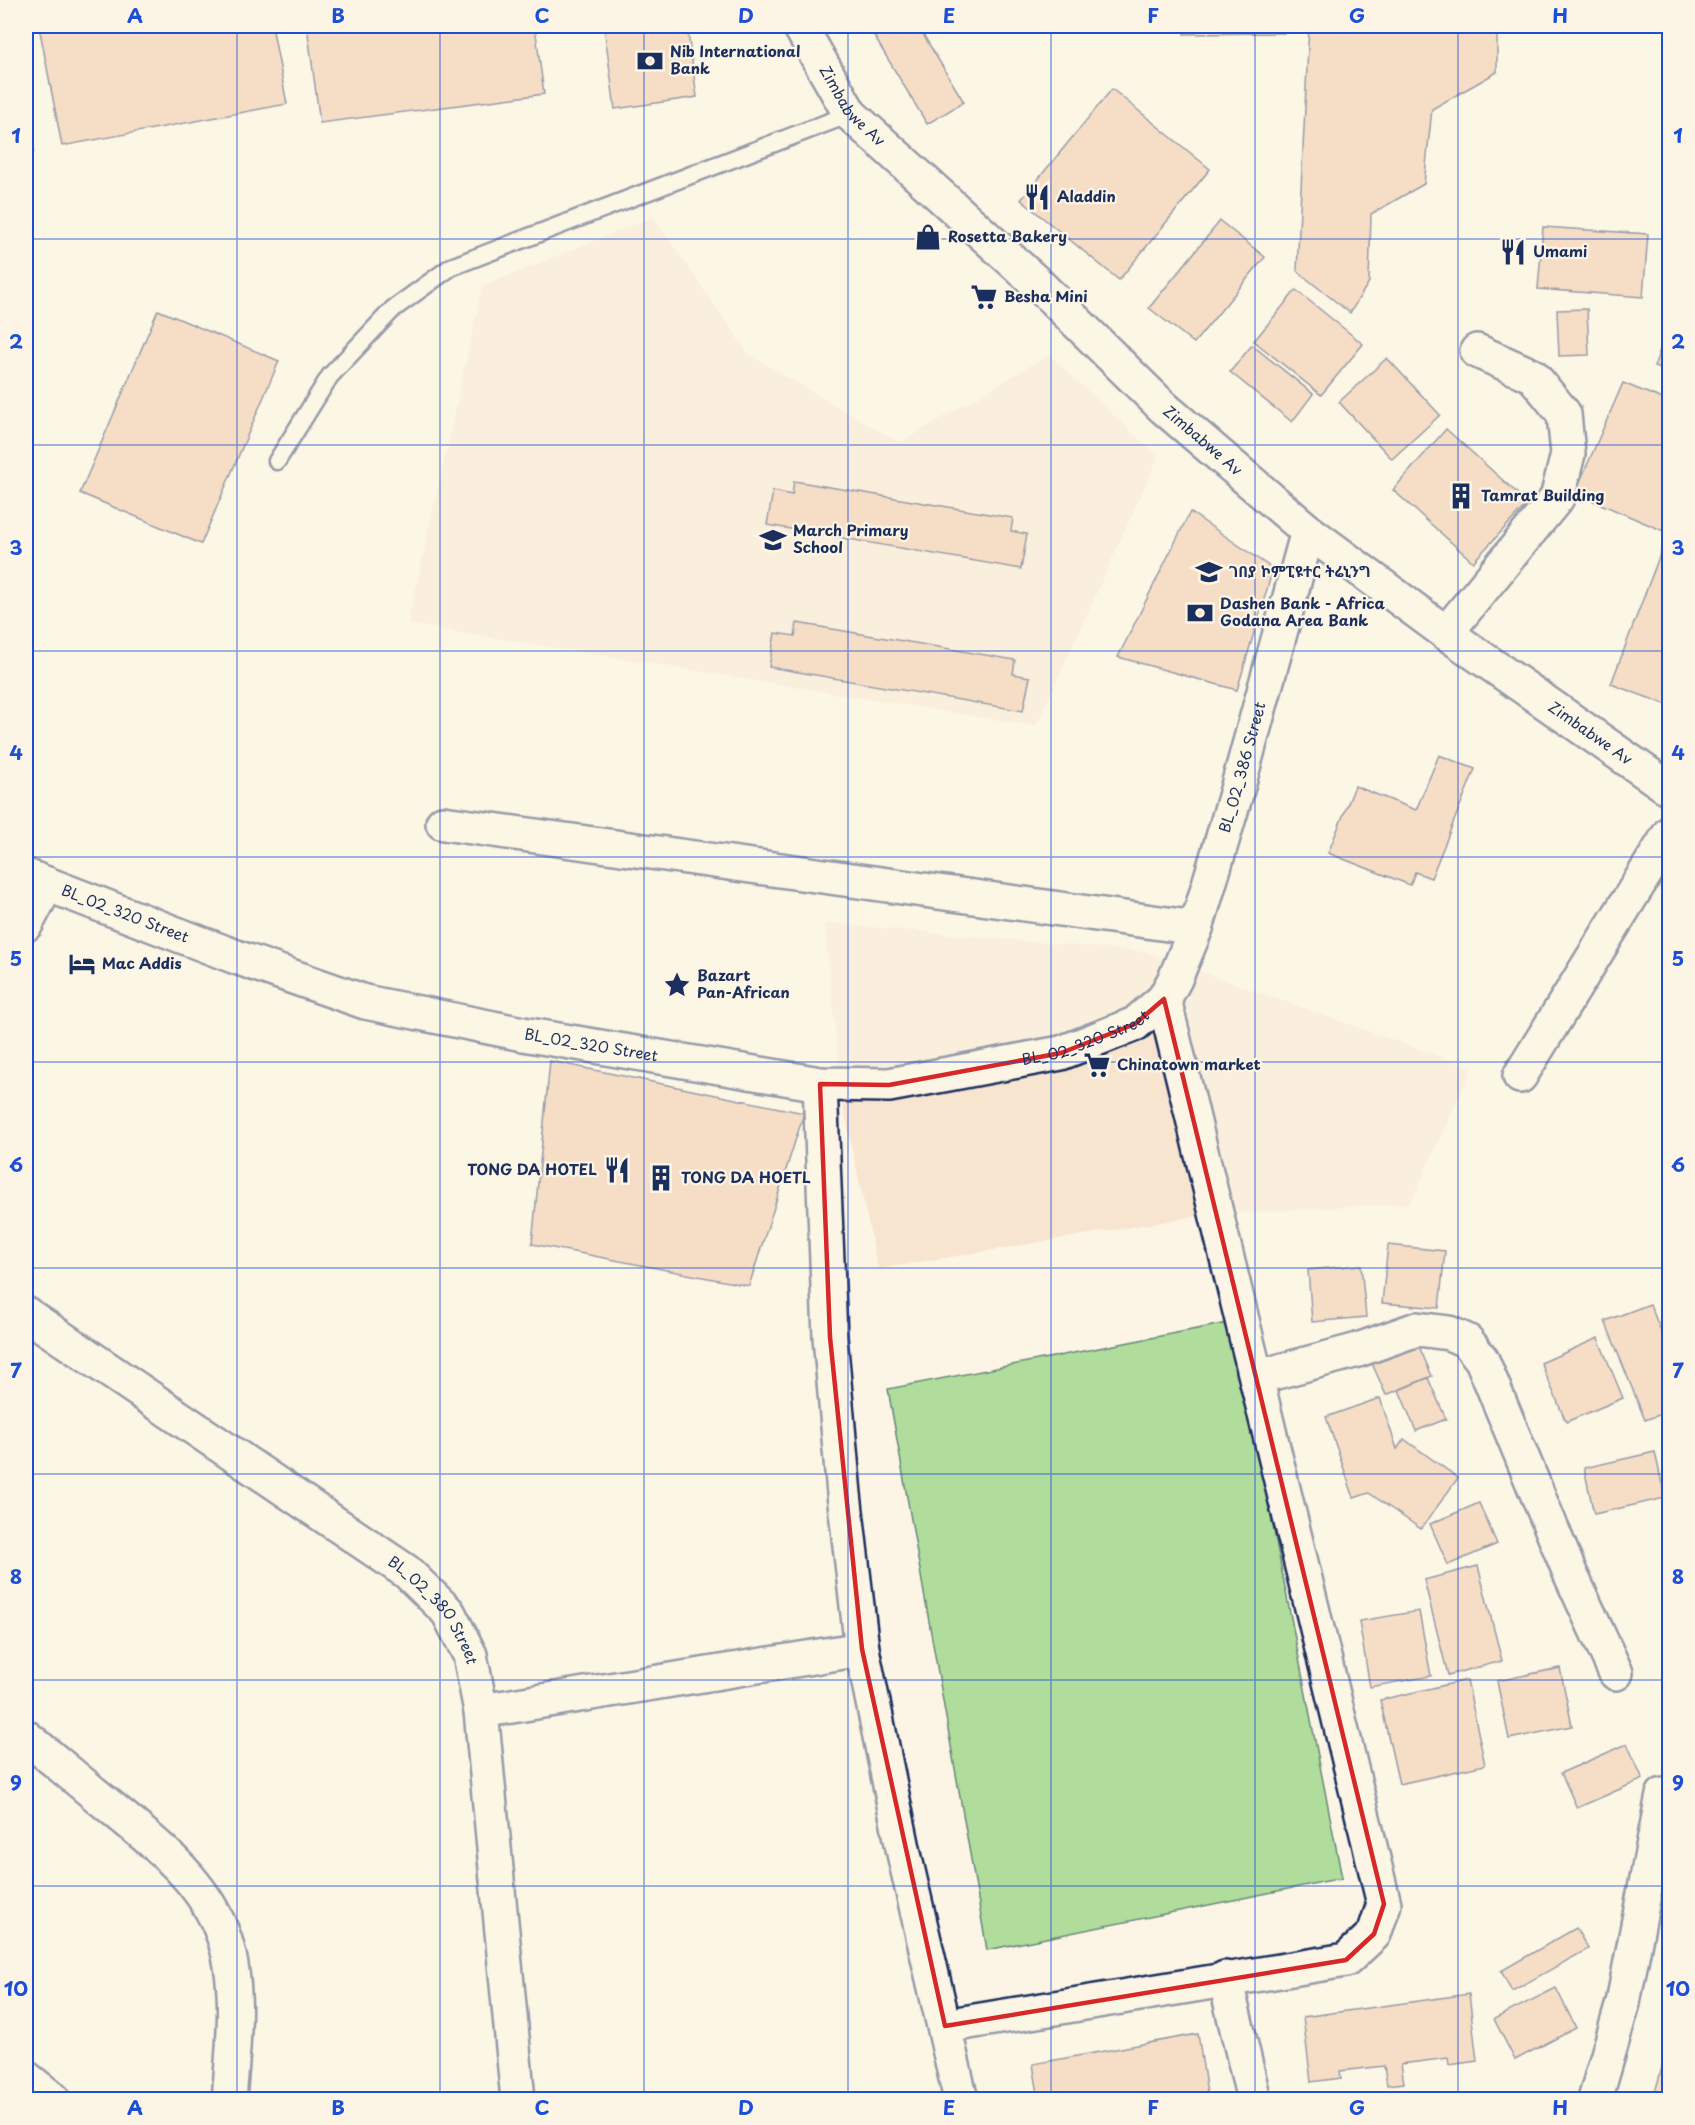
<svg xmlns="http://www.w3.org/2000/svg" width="1695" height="2125" font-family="'Playpen Sans','Noto Sans Ethiopic',sans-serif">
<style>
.built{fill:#f8e5d0}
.green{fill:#b0dd9b;stroke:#66867c;stroke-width:1.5}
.building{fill:#f0c0a0;stroke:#1b2f5e;stroke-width:1.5}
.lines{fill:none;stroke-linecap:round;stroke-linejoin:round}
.lane-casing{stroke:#1b2f5e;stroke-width:21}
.street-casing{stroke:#1b2f5e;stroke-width:38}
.lane{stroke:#fcf5e5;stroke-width:16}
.street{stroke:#fcf5e5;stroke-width:33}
.marked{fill:none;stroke:#d62828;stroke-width:4.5;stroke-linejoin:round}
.grid{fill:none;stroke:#1d4ed8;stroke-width:1.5;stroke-opacity:0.55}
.labels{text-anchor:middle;stroke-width:4.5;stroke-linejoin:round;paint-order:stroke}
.poi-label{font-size:15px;font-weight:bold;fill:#1b2f5e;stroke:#fcf5e5;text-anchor:start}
.street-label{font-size:15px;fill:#1b2f5e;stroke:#fcf5e5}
.neatline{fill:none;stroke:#1d4ed8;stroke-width:2}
.grid-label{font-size:20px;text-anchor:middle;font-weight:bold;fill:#1d4ed8}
</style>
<rect width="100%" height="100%" fill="#fcf5e5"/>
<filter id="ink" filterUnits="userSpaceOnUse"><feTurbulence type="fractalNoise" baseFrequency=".0167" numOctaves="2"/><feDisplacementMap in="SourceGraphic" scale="12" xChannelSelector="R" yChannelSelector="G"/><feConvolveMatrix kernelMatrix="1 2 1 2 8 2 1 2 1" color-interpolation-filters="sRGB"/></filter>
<g filter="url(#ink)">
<g class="built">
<path d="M653,217L749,355L900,443L1049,355L1158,457L1036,726L408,624L483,286Z"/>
<path d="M825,923L1145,952L1472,1068L1410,1203L1204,1215L878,1269L843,1106Z"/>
</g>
<path class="green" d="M1233,1322L1342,1878L987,1950L888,1389Z"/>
<g class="building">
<path d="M39,26H272L287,104L62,146Z"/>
<path d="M307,26H535L544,94L320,123Z"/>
<path d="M604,26H687L697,97L615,109Z"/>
<path d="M868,26H918L964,102L927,124Z"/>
<path d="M1184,26H1284V33L1184,34Z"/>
<path d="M1309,26H1497V72L1432,109L1424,184L1371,214L1369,282L1350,313L1297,271Z"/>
<path d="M1112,89L1210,169L1119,280L1021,200Z"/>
<path d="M26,102L34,151L26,153Z"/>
<path d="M1220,221L1265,257L1194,343L1149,308Z"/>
<path d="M1543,227L1648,234L1643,297L1538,289Z"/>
<path d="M1296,290L1363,344L1321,395L1254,341Z"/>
<path d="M1587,309L1589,355L1559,356L1557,310Z"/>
<path d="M158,310L279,361L201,544L80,493Z"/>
<path d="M1670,321V372L1654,367Z"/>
<path d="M1252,345L1313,394L1292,422L1230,372Z"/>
<path d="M1387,358L1440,415L1392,459L1339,402Z"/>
<path d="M1623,383L1670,402V524L1666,532L1575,493Z"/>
<path d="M1446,429L1528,503L1473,562L1393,490Z"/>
<path d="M794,481L1013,518L1011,531L1027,534L1021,569L767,525L773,491L792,495Z"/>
<path d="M1190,512L1273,569L1237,690L1118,657Z"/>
<path d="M1662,549L1670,552V706L1611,684Z"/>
<path d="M797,623L1015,660L1013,674L1030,677L1023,711L769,667L775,633L795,636Z"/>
<path d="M1439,755L1475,769L1431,878L1415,872L1410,885L1328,853L1355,786L1416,810Z"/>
<path d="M550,1061L804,1113L749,1286L532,1244Z"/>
<path d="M1388,1245L1445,1251L1439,1308L1382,1303Z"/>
<path d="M1361,1265L1366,1317L1312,1322L1308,1270Z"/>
<path d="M1650,1304L1670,1354V1411L1645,1420L1605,1321Z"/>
<path d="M1598,1338L1623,1398L1566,1422L1541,1363Z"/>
<path d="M1417,1342L1432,1376L1386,1395L1371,1361Z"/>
<path d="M1428,1378L1446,1419L1416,1431L1399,1390Z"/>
<path d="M1380,1398L1397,1449L1404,1439L1458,1478L1421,1529L1369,1493L1354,1498L1326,1417Z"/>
<path d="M1655,1452L1665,1498L1594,1514L1584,1468Z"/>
<path d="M1479,1503L1497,1544L1448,1565L1430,1524Z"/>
<path d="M1478,1566L1502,1661L1448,1675L1424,1580Z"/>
<path d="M1419,1611L1431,1676L1370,1687L1359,1621Z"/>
<path d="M1560,1668L1572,1726L1509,1739L1497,1681Z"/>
<path d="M1467,1680L1485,1765L1399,1784L1380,1700Z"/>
<path d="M1627,1744L1643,1779L1577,1808L1561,1773Z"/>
<path d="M1576,1928L1588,1949L1512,1991L1501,1971Z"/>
<path d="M1556,1988L1576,2028L1515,2060L1494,2019Z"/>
<path d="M1469,1994L1477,2061L1449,2065L1448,2058L1401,2064L1404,2083L1387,2085L1384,2066L1340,2071L1341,2078L1311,2082L1303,2017Z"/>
<path d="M1198,2034L1208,2100H1039L1033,2064Z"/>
<path d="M1663,2064L1670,2066V2096L1655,2092Z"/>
</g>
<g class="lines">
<g class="lane-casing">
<path id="lane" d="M277,461L330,376L393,309L451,267L850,114"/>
</g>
<g class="street-casing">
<g id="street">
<path id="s1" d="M800,26L850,114L1038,284L1163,407L1308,531L1446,633L1670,789"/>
<path d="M1446,633L1557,498L1568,454L1564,414L1533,376L1477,351"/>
<path d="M443,823L1196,928"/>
<path id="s2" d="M26,876L236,957L365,1002L523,1034L820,1084L889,1085L1061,1053L1135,1024L1164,999L1175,979L1196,928L1235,797L1308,531"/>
<path d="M26,924L47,884"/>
<path d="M1520,1076L1670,833"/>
<path d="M820,1084L830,1337L844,1494L862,1649L905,1858L961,2100"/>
<path id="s3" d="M26,1314L407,1572L448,1612L470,1655L481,1711L518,2100"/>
<path d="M1258,1377L1358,1350L1417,1329L1449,1333L1467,1341L1482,1360L1570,1573L1616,1673"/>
<path d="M481,1711L862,1649"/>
<path d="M26,1737C53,1759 80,1782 107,1804C151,1841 201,1876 222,1932C242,1983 233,2046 229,2100"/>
<path d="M1225,1978L1254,2100"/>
<path d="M945,2026L1346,1960L1374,1934L1384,1904L1164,999"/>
<path d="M26,2078L54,2100"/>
<path d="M1595,2100L1623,2003L1663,1795"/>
</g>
</g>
<use href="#lane" class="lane"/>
<use href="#street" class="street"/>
</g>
</g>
<path d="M0 0H1695V2125H0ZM1164,999L1384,1904L1374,1934L1346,1960L945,2026L862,1649L830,1337L820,1084L889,1085L1061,1053L1135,1024Z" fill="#fcf5e5" fill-opacity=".55" fill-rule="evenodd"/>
<path class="marked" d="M1164,999L1384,1904L1374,1934L1346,1960L945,2026L862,1649L830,1337L820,1084L889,1085L1061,1053L1135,1024Z"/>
<path class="grid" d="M237,26V2100M440,26V2100M644,26V2100M848,26V2100M1051,26V2100M1255,26V2100M1458,26V2100M26,239H1670M26,445H1670M26,651H1670M26,857H1670M26,1062H1670M26,1268H1670M26,1474H1670M26,1680H1670M26,1886H1670"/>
<defs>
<g id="bank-bare" transform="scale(2.07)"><path d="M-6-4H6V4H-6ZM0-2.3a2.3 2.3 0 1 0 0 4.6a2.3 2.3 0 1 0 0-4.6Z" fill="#1b2f5e" stroke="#fcf5e5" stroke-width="2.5" paint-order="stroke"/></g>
<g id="restaurant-bare" transform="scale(2.07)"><path d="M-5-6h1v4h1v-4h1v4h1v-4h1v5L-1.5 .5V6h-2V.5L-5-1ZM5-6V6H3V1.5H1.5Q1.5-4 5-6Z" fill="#1b2f5e" stroke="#fcf5e5" stroke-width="2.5" paint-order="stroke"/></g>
<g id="shop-bare" transform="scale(2.07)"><path d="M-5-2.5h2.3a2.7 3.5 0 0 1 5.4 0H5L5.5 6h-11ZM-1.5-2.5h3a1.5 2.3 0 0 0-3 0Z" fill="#1b2f5e" stroke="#fcf5e5" stroke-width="2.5" paint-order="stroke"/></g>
<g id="supermarket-bare" transform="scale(2.07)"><path d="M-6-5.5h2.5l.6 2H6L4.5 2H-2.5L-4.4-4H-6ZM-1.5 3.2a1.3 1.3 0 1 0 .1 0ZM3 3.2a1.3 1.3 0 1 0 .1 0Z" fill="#1b2f5e" stroke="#fcf5e5" stroke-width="2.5" paint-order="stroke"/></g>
<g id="building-bare" transform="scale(2.07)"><path d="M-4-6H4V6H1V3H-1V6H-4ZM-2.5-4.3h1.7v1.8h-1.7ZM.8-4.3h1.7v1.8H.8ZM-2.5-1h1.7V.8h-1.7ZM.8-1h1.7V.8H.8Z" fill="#1b2f5e" stroke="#fcf5e5" stroke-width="2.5" paint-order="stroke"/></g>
<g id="school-bare" transform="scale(2.07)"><path d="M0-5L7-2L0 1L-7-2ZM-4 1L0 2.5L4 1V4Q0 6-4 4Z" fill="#1b2f5e" stroke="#fcf5e5" stroke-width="2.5" paint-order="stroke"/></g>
<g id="hotel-bare" transform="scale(2.07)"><path d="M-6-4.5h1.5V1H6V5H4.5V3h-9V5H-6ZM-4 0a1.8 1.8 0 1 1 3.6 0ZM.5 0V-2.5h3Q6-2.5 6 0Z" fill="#1b2f5e" stroke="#fcf5e5" stroke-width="2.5" paint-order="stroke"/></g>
<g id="sight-bare" transform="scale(2.07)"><path d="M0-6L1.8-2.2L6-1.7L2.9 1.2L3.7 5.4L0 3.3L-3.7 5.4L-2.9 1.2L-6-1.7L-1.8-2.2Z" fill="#1b2f5e" stroke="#fcf5e5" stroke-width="2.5" paint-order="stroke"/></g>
</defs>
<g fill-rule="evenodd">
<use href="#bank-bare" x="650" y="61"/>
<use href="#restaurant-bare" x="1037" y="197"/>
<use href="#shop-bare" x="928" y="237"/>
<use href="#restaurant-bare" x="1513" y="252"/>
<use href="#supermarket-bare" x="984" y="297"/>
<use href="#building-bare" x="1461" y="496"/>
<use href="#school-bare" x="773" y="540"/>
<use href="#school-bare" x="1209" y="572"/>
<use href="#bank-bare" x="1200" y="613"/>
<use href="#hotel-bare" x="82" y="964"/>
<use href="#sight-bare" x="677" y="985"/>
<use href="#supermarket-bare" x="1097" y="1065"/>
<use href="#restaurant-bare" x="617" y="1170"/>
<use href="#building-bare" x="661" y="1178"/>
</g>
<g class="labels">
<g class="poi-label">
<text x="670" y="57">Nib International<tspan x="670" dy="17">Bank</tspan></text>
<text x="1057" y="202">Aladdin</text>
<text x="948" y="242">Rosetta Bakery</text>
<text x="1533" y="257">Umami</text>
<text x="1004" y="302">Besha Mini</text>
<text x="1481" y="501">Tamrat Building</text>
<text x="793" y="536">March Primary<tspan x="793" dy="17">School</tspan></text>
<text x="1229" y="577">ገበያ ኮምፒዩተር ትሬኒንግ</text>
<text x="1220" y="609">Dashen Bank - Africa<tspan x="1220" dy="17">Godana Area Bank</tspan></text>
<text x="102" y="969">Mac Addis</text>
<text x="697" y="981">Bazart<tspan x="697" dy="17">Pan-African</tspan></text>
<text x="1117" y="1070">Chinatown market</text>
<text x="597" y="1175" text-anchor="end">TONG DA HOTEL</text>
<text x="681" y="1183">TONG DA HOETL</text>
</g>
<g class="street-label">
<text dy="5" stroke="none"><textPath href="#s1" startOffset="96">Zimbabwe Av</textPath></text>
<text dy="5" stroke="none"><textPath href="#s1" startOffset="582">Zimbabwe Av</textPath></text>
<text dy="5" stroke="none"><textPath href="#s1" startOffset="1068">Zimbabwe Av</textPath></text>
<text dy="5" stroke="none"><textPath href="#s2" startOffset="1431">BL_02_386 Street</textPath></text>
<text dy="5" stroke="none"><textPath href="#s2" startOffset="106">BL_02_320 Street</textPath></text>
<text dy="5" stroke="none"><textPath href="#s2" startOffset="1096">BL_02_320 Street</textPath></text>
<text dy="5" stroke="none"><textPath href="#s2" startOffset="592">BL_02_320 Street</textPath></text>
<text dy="5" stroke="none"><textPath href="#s3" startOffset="507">BL_02_380 Street</textPath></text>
</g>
</g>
<rect width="1695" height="2125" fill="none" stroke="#fcf5e5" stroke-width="66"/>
<rect x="33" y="33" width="1629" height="2059" class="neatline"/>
<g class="grid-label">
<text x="135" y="23">A</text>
<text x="338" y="23">B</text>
<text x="542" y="23">C</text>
<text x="746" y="23">D</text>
<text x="949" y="23">E</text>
<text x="1153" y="23">F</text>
<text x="1357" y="23">G</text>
<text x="1560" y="23">H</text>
<text x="16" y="143">1</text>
<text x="1678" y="143">1</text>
<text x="16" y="349">2</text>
<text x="1678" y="349">2</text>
<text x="16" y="555">3</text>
<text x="1678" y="555">3</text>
<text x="16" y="760">4</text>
<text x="1678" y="760">4</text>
<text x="16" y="966">5</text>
<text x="1678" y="966">5</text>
<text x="16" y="1172">6</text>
<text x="1678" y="1172">6</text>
<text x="16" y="1378">7</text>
<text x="1678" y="1378">7</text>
<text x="16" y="1584">8</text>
<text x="1678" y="1584">8</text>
<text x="16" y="1790">9</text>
<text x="1678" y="1790">9</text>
<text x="16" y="1996">10</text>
<text x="1678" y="1996">10</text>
<text x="135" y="2115">A</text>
<text x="338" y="2115">B</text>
<text x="542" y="2115">C</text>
<text x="746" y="2115">D</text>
<text x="949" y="2115">E</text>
<text x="1153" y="2115">F</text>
<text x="1357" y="2115">G</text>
<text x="1560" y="2115">H</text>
</g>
</svg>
